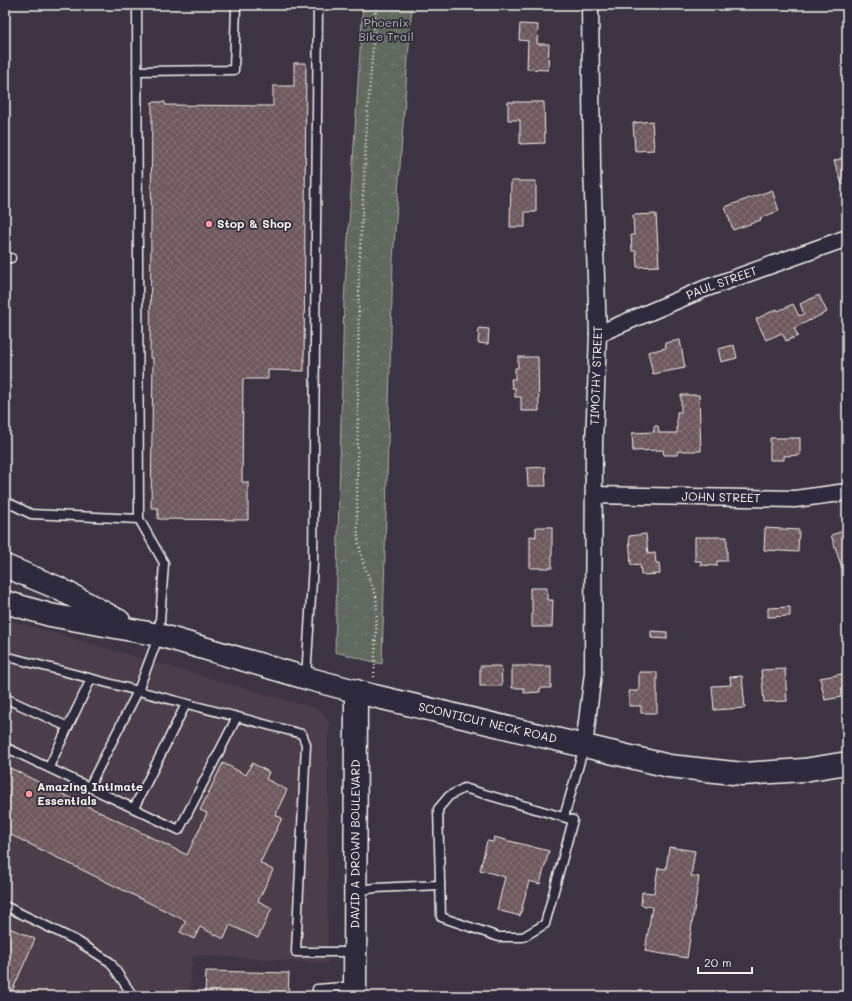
<svg xmlns="http://www.w3.org/2000/svg" width="852" height="1001" font-family="Mali,sans-serif">
<style>
.built{fill:#4b3e4a}
.park{fill:url(#park-crowns);stroke:#aaada2}
.building{fill:url(#building-cross-hatch);stroke:#f4f1e8}
.lines{fill:none;stroke-linecap:round;stroke-linejoin:round}
.lane-casing{stroke:#f4f1e8;stroke-width:11}
.street-casing{stroke:#f4f1e8;stroke-width:19}
.secondary-casing{stroke:#f4f1e8;stroke-width:25}
.path{stroke:#f4f1e8;stroke-width:2.5;stroke-dasharray:1 3;stroke-linecap:butt}
.lane{stroke:#2f2a3d;stroke-width:8}
.street{stroke:#2f2a3d;stroke-width:16}
.secondary{stroke:#2f2a3d;stroke-width:22}
.poi-dot{fill:#ff9aa2;stroke:#2f2a3d;stroke-width:1.5}
.labels{text-anchor:middle;stroke-width:3.5;stroke-linejoin:round;paint-order:stroke}
.park-label{font-size:12px;fill:#b1b4a9;stroke:#2f2a3d}
.poi-label{font-size:12px;font-weight:bold;fill:#f4f1e8;stroke:#2f2a3d;text-anchor:start}
.street-label{font-size:12px;fill:#f4f1e8;stroke:#2f2a3d}
</style>
<defs>
<pattern id="park-crowns" width="20" height="18" patternUnits="userSpaceOnUse"><rect width="20" height="18" fill="#5f695d"/><path d="M2 6a3 3 0 1 1 6 0M12 15a3 3 0 1 1 6 0" fill="none" stroke="#777f74"/></pattern>
<pattern id="building-cross-hatch" width="8" height="8" patternUnits="userSpaceOnUse"><rect width="8" height="8" fill="#6e595c"/><path d="M0 0l8 8M0 8l8-8" fill="none" stroke="#837173"/></pattern>
</defs>
<rect width="100%" height="100%" fill="#3c3343"/>
<filter id="ink" filterUnits="userSpaceOnUse"><feTurbulence type="fractalNoise" baseFrequency=".025" numOctaves="2"/><feDisplacementMap in="SourceGraphic" scale="8" xChannelSelector="R" yChannelSelector="G"/><feConvolveMatrix kernelMatrix="1 2 1 2 8 2 1 2 1" color-interpolation-filters="sRGB"/></filter>
<g filter="url(#ink)">
<path class="built" d="M5,619L314,708L324,714L330,723L328,737V963L193,955L189,996H5Z"/>
<path class="park" d="M363,5H412L393,259L382,664L335,652L344,301Z"/>
<g class="building">
<path d="M520,24L538,25L537,44H549L548,70L527,69L528,41L519,40Z"/>
<path d="M294,63H306L304,371L268,370V379H243L242,482H248V520L158,519V508H151L153,358H150L152,102H165V105L273,106V86H294Z"/>
<path d="M508,102H544L545,143L520,144V120H508Z"/>
<path d="M652,121L654,150L635,151L633,123Z"/>
<path d="M847,156V182L842,184L834,161Z"/>
<path d="M511,181H536V212H525V227H510Z"/>
<path d="M772,190L779,211L760,218L761,220L733,230L725,207Z"/>
<path d="M656,214L659,266L637,267L636,251H632L631,235H634L633,215Z"/>
<path d="M819,295L827,312L794,328L798,336L786,341L782,333L766,340L756,319L777,309L778,311L793,304L799,316L804,314L800,304Z"/>
<path d="M479,328L489,329L488,344L478,343Z"/>
<path d="M680,340L685,368L653,374L648,352L666,348L665,343Z"/>
<path d="M734,345L737,358L721,362L718,349Z"/>
<path d="M518,357H538L539,411H521V397H515V388H512L511,379H515V368H518Z"/>
<path d="M681,395H699L701,451H678V455H664L663,450L633,451L632,433L654,432V426H658L659,433H677V412H681Z"/>
<path d="M770,438H800V455L784,456V460H770Z"/>
<path d="M545,467L546,486H528L527,468Z"/>
<path d="M536,527H552V568H530V536L536,537Z"/>
<path d="M765,528L799,530L798,552L764,550Z"/>
<path d="M847,530V576L845,577L831,535Z"/>
<path d="M646,534L648,554L655,553L656,563H659L660,574L641,575L640,564L631,565L629,536Z"/>
<path d="M695,537H727V561H717V566L701,565V561H695Z"/>
<path d="M530,588H547V600H553L552,627H532V599H530Z"/>
<path d="M790,607V616L768,617V608Z"/>
<path d="M651,631L667,632V639L651,638Z"/>
<path d="M480,666H501L502,686H480Z"/>
<path d="M512,666H551V688H540V692L524,693V688H512Z"/>
<path d="M785,669L787,701L764,702L761,670Z"/>
<path d="M639,672H657V713H641V706H629V691H639Z"/>
<path d="M847,673V696L825,700L820,678Z"/>
<path d="M742,676L745,708L714,710L712,686L731,685L730,677Z"/>
<path d="M5,762L7,764L6,766L187,855L207,813L200,810L223,763L246,775L252,763L269,772L266,779L287,790L275,815L282,818L260,863L273,870L258,901L272,908L258,938L230,925L224,939L200,927L194,939L180,932L186,921L5,832Z"/>
<path d="M494,837L549,851L540,884L529,881L520,916L497,910L505,877L480,870L487,841L493,842Z"/>
<path d="M669,847L695,851L691,876L699,877L687,958L645,951L652,907L641,905L642,892L654,893L658,868L666,869Z"/>
<path d="M7,927L35,939L10,996H5V930Z"/>
<path d="M206,971L289,973L288,996H205Z"/>
</g>
<g class="lines">
<g class="lane-casing">
<g id="lane">
<path d="M137,71L234,70L236,5"/>
<path d="M5,258H11"/>
<path d="M5,501L31,514L139,519"/>
<path d="M5,656L302,734L306,744L296,952H354"/>
<path d="M306,678L313,564L318,5"/>
<path d="M5,698L68,727"/>
<path d="M5,747L179,830L237,717"/>
<path d="M49,767L91,679"/>
<path d="M89,787L138,691L159,635L164,563L139,519L137,5"/>
<path d="M464,788L573,820L545,924L523,937H499L441,917L438,809L449,796Z"/>
<path d="M134,808L186,704"/>
<path d="M564,817L584,747"/>
<path d="M356,891L375,888L440,885"/>
<path d="M5,906L77,941L110,962L133,996"/>
<path d="M317,996V989L355,986"/>
</g>
</g>
<g class="street-casing">
<g id="street">
<path id="s1" d="M598,334L704,289L847,238"/>
<path id="s2" d="M594,495L795,499L847,492"/>
<path id="s3" d="M584,746L593,673L594,444L598,334L592,166L590,5"/>
</g>
</g>
<g class="secondary-casing">
<g id="secondary">
<path d="M5,566L58,588L119,621"/>
<path id="s4" d="M5,602L50,615L159,635L306,678L374,696L669,766L743,774L804,770L847,763"/>
<path id="s5" d="M355,996L356,691"/>
</g>
</g>
<path class="path" d="M374,677L377,608L376,595L363,563L358,539L357,513L359,271L367,122L376,5"/>
<use href="#lane" class="lane"/>
<use href="#street" class="street"/>
<use href="#secondary" class="secondary"/>
</g>
</g>
<g class="poi-dot">
<circle cx="209" cy="224" r="4"/>
<circle cx="29" cy="794" r="4"/>
</g>
<g class="labels">
<g class="park-label">
<text x="386" y="27">Phoenix<tspan x="386" dy="14">Bike Trail</tspan></text>
</g>
<g class="poi-label">
<text x="217" y="228">Stop &amp; Shop</text>
<text x="37" y="791">Amazing Intimate<tspan x="37" dy="14">Essentials</tspan></text>
</g>
<g class="street-label">
<text dy="4" stroke="none"><textPath href="#s1" startOffset="134">PAUL STREET</textPath></text>
<text dy="4" stroke="none"><textPath href="#s3" startOffset="371">TIMOTHY STREET</textPath></text>
<text dy="4" stroke="none"><textPath href="#s2" startOffset="127">JOHN STREET</textPath></text>
<text dy="4" stroke="none"><textPath href="#s4" startOffset="498">SCONTICUT NECK ROAD</textPath></text>
<text dy="4" stroke="none"><textPath href="#s5" startOffset="152">DAVID A DROWN BOULEVARD</textPath></text>
</g>
</g>
<rect width="852" height="1001" fill="none" stroke="#2f2a3d" stroke-width="20"/>
<rect x="10" y="10" width="832" height="981" fill="none" stroke="#f4f1e8" stroke-width="1.5" filter="url(#ink)"/>
<path d="M698 967v6h54v-6" fill="none" stroke="#f4f1e8" stroke-width="2"/>
<text x="704" y="967" font-size="12" fill="#f4f1e8" stroke="#2f2a3d" stroke-width="3" paint-order="stroke">20 m</text>
</svg>
